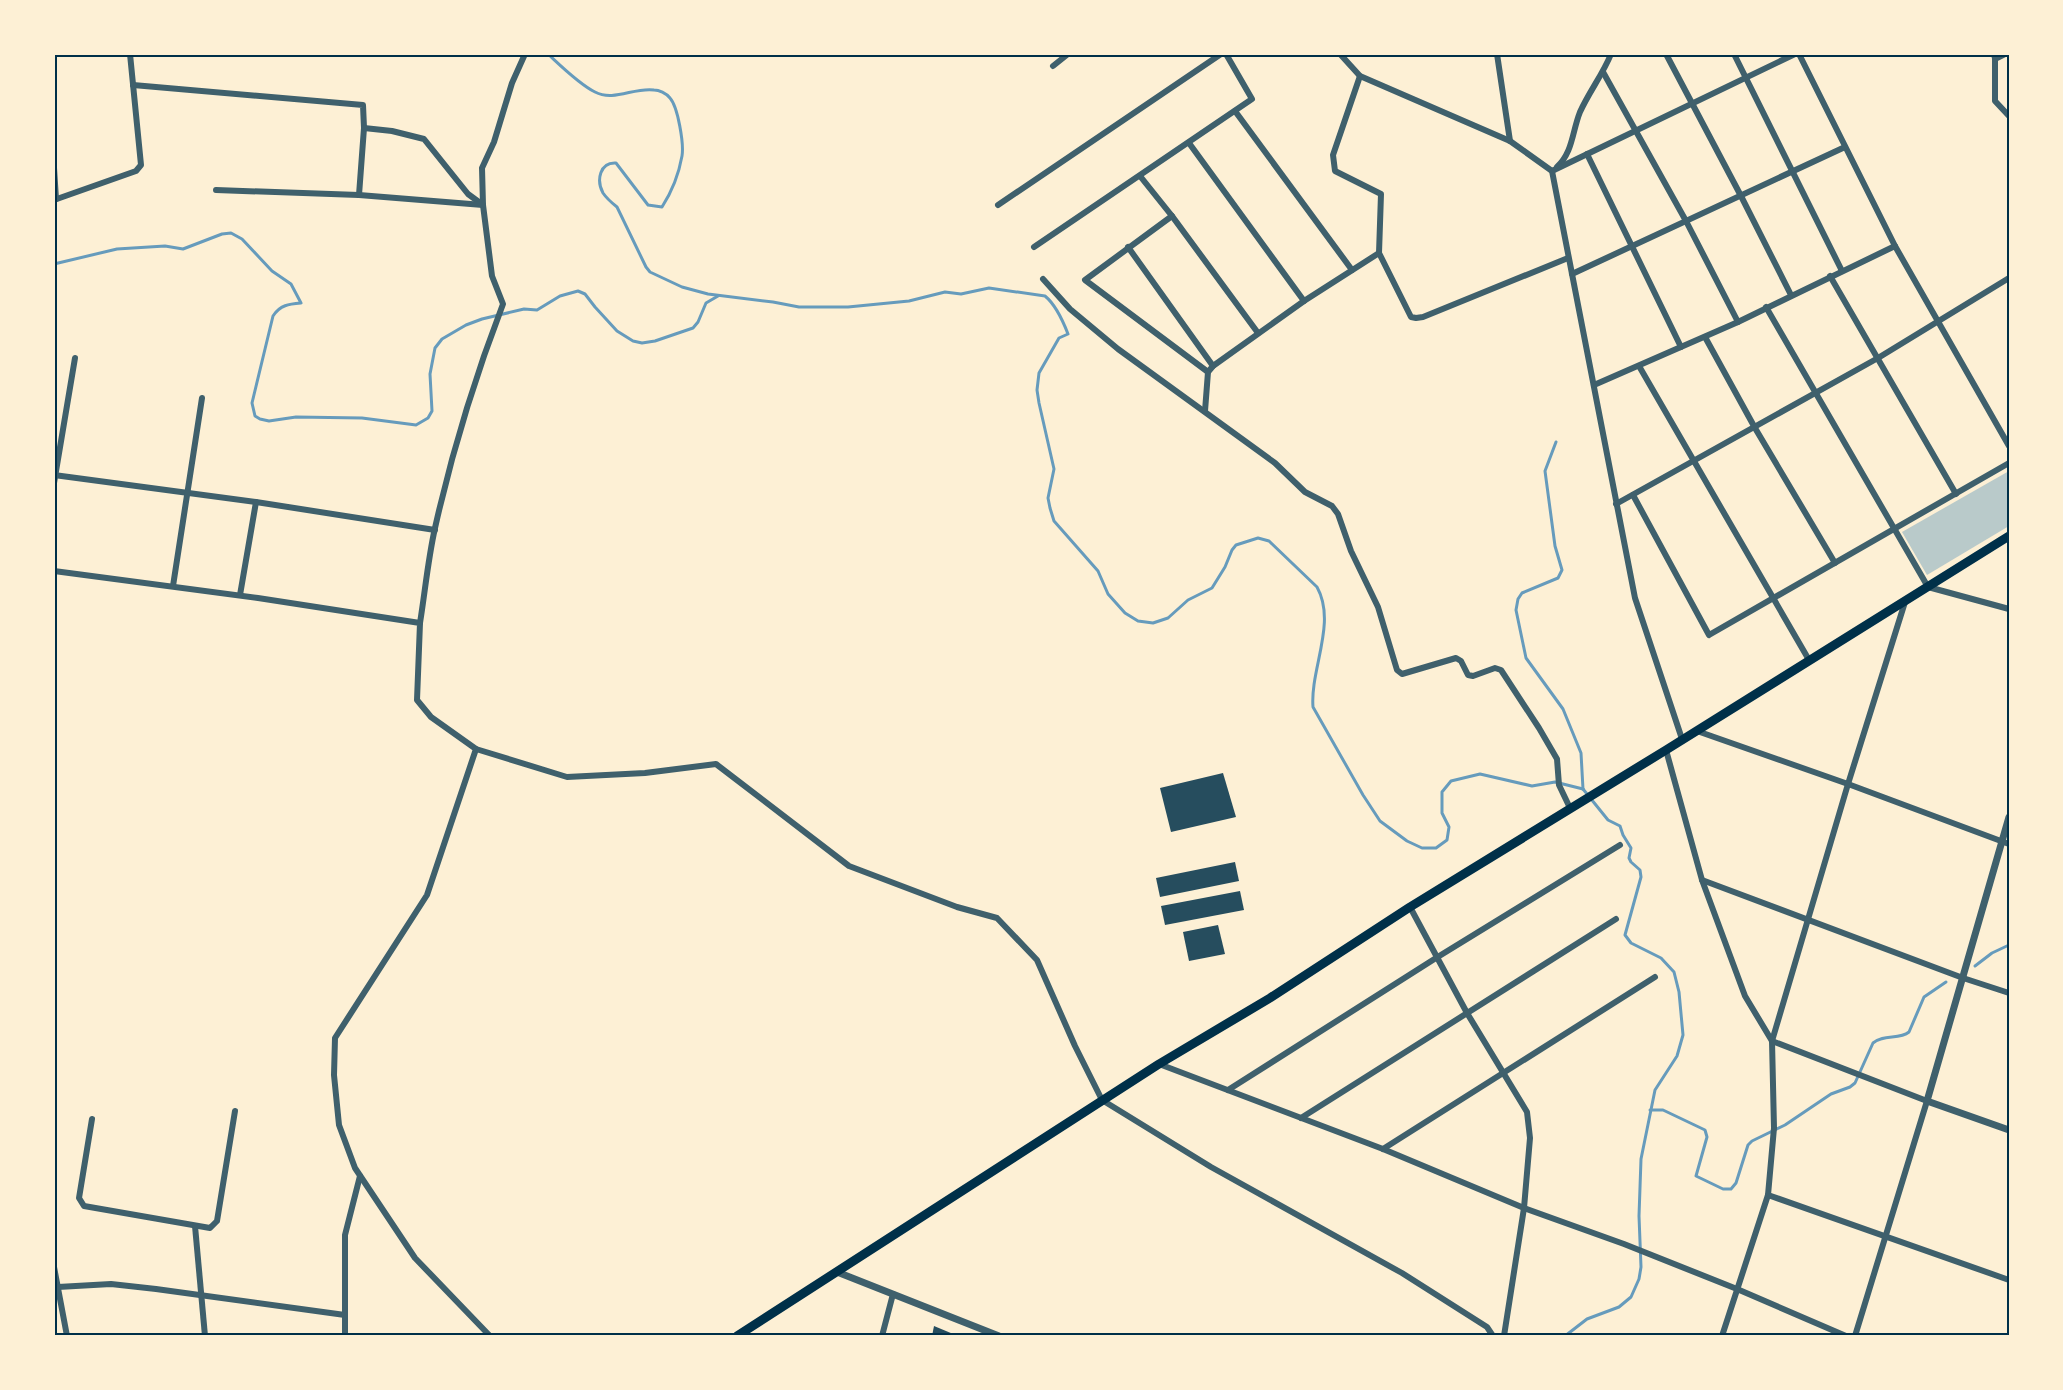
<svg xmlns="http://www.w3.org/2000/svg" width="2063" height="1390" font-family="'Asap Condensed',sans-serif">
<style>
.green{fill:#b9caca}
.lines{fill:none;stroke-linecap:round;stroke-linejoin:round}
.stream{stroke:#669bbc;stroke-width:3}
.building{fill:#264d5e}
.minor{stroke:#3f606c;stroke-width:6}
.tertiary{stroke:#3f606c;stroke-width:7}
.trunk{stroke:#003049;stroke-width:9}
.neatline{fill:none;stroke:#003049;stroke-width:2}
</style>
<rect width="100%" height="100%" fill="#fdf0d5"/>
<path class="green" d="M2009,471V526L1927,575L1902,532Z"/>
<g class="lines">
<g class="stream">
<path d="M548,54C561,66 579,84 595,92C614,102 634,87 654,90C659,90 666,93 670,98C678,107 684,144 682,156C679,173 671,193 662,207L648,205L616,163C600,162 596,180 603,193C607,199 612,203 617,207L646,267L650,272L682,287L708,294L773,302L799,307H848L909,301L945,292L961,294L989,288L1045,296C1056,305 1063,321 1068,334L1059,338L1039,373L1037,390L1039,403L1054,469L1048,498L1050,508L1054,521L1098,571L1108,594L1125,613L1138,621L1153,623L1168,618L1188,600L1212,588L1225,567L1232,550L1236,545L1258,538L1269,541L1317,587C1337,623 1310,669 1313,707L1363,795L1380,821L1407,841L1422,848H1436L1447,840L1449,827L1442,813V792L1451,781L1480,774L1532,786L1555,782L1583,789"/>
<path d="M54,264L117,249L165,246L183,249L222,234L231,233L242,239L272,271L291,284L301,303C289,304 280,305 273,316L252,403L255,416L260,419L269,421L296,417L362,418L416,425L428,418L432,411L430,374L435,348L442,339L466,325L482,319L524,309L537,310L560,296L578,291L585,294L595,307L617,331L633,341L642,343L655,341L693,328L698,322L706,303L718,296"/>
<path d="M1556,442L1545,471L1555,546L1562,570L1558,578L1522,593L1518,599L1516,610L1526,658L1563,709L1581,753L1583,789"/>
<path d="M1975,966L1992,953L2009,945"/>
<path d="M1650,1110H1663L1705,1130L1707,1137L1696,1176L1723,1189H1731L1736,1183L1748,1145L1752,1141L1785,1125L1831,1094L1850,1087L1855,1083L1873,1043C1884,1034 1899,1040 1909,1032L1924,997L1946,982"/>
<path d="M1565,1336L1587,1319L1619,1307L1631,1297L1639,1279L1641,1267L1639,1216L1641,1159L1655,1090L1677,1056L1683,1035L1679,992L1674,972L1661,958L1631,943L1625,935L1641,877L1640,870L1631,862L1629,858L1631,848L1623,835L1620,826L1608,820L1583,789"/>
</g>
</g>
<g class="building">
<path d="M1223,773L1236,817L1171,832L1160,788Z"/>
<path d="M1235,862L1239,881L1160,897L1156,878Z"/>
<path d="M1240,891L1244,910L1165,925L1161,906Z"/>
<path d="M1218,925L1225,954L1189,961L1183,932Z"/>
<path d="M934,1326L958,1336H932Z"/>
</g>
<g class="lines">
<g class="minor">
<path d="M1340,54L1360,76L1510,141L1552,171L1635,598L1682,739"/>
<path d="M1497,54L1510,141"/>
<path d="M1666,54L1741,196L1791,295"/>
<path d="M1734,54L1842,271"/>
<path d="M1799,54L1895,246L2009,446"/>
<path d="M1993,54L1995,57V101L2009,116"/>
<path d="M1995,59L2005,54"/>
<path d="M1053,66L1068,54"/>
<path d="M1603,72L1686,221L1738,322"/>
<path d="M1360,76L1333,155L1335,171L1381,194L1379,253L1411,317L1416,318L1423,317L1568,258"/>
<path d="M133,85L363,105L364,128L359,195"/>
<path d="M1235,111L1352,270"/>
<path d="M364,128L392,131L424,139L468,194L483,205L492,276L503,304C475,377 452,452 435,528C428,559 425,592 420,623"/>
<path d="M1189,143L1304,301"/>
<path d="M1587,154L1681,347"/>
<path d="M1557,167C1573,152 1572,132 1580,112C1589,92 1603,74 1611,54"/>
<path d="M54,168L56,199"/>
<path d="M1552,171L1795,54"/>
<path d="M1140,176L1172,216L1258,333"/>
<path d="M216,190L359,195L483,205L482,168L494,142L512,83L525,54"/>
<path d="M54,200L136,171L141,165L130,54"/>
<path d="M998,205L1221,54"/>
<path d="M1172,216L1085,280L1208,372"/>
<path d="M1034,247L1252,99L1226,54"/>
<path d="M1128,247L1213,366"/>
<path d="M1572,274L1845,147"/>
<path d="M1830,276L1956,494"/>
<path d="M1043,279L1070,309L1118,349L1275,463L1305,492L1332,506L1338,514L1351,551L1378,607L1397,670L1402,674L1456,658L1461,661L1468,675L1473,676L1495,668L1501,670L1539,728L1557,759L1559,785L1570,808"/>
<path d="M1766,307L1928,587L2009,609"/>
<path d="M1705,337L1755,428L1835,563"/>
<path d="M1639,366L1809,660"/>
<path d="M1594,385L1738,322L1895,246"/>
<path d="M1205,411L1208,372L1213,366L1304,301L1379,253"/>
<path d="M54,475L256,502L435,530"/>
<path d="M54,483L75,358"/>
<path d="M1633,495L1709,635L2009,463"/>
<path d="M1616,504L1878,358L2009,278"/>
<path d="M54,571L258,598L420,623L417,700L431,717L476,749L427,895L335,1038L334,1075L339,1125L355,1168L415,1258L490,1336"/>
<path d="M173,586L202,398"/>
<path d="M240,595L256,502"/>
<path d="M1697,731L1848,784L2009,844"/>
<path d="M476,749L567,777L645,773L716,764L849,866L957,907L997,918L1037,960L1075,1046L1102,1100L1211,1167L1402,1273L1487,1327L1493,1336"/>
<path d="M1666,750L1702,880L1745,996L1772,1041"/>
<path d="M1702,880L1963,978L2009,993"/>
<path d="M1410,907L1467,1013L1527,1112L1530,1138L1524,1208L1504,1336"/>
<path d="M1772,1041L1927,1101L1855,1336"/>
<path d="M1159,1064L1383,1149L1524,1208L1624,1244L1737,1289L1846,1336"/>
<path d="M1228,1090L1436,958L1620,845"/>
<path d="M1301,1118L1616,919"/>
<path d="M92,1119L79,1198L84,1206L210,1228L217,1221L235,1111"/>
<path d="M1383,1149L1655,977"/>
<path d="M1768,1195L2009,1280"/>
<path d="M195,1226L205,1336"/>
<path d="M54,1267L67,1336"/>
<path d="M58,1287L111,1284L156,1289L345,1315"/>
<path d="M345,1336V1235L360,1176"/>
<path d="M882,1336L893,1294"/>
<path d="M1722,1336L1768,1195L1774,1128L1772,1041L1848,784L1905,602"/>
</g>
<g class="tertiary">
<path d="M2009,817L1927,1101L2009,1130"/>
<path d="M837,1272L999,1336"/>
</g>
<path class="trunk" d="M737,1336L1159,1064L1270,998L1410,907L1666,750L2009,536"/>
</g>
<rect width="2063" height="1390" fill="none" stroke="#fdf0d5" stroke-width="111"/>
<rect x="56" y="56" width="1952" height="1278" class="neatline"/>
</svg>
